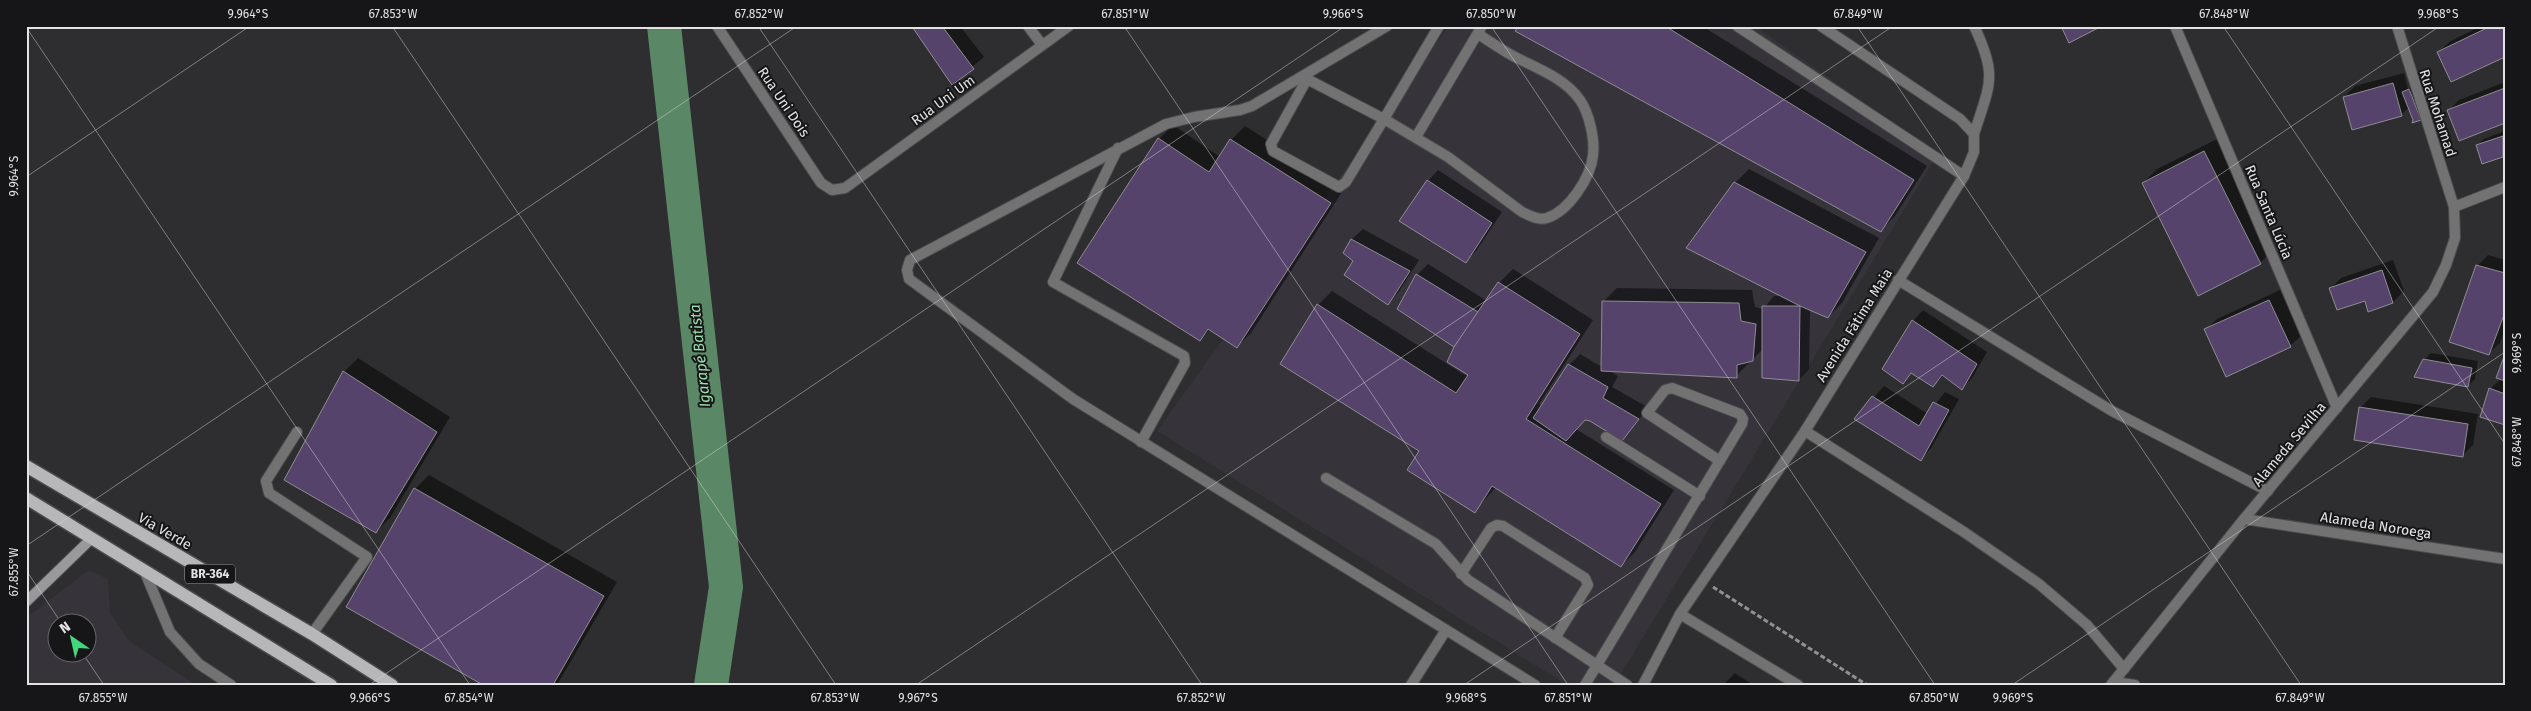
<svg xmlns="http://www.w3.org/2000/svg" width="2531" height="711" font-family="'Fira Sans',sans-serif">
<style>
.built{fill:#36333b;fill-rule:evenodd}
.shadow{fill:#0007}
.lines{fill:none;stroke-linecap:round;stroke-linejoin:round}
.river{stroke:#5a8766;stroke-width:34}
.building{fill:#56436c;stroke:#8e8d90}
.lane-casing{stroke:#4b4a4c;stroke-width:12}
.street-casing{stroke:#4b4a4c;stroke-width:12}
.secondary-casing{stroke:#4b4a4c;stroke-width:12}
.primary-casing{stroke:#4b4a4c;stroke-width:15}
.path{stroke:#919092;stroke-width:3;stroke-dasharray:5 2.5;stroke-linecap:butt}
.lane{stroke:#727273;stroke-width:10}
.street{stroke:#727273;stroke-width:10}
.secondary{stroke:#99989b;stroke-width:10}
.primary{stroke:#b7b6b9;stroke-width:12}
.ticks{fill:none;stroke:#e3e3e4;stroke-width:1;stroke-opacity:0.45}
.labels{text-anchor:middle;stroke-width:4;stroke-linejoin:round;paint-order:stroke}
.shield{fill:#161517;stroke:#a6a5a6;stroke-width:1}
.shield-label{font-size:12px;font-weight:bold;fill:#e3e3e4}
.street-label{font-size:14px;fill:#e3e3e4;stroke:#161517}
.water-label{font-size:15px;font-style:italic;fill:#9ae0ad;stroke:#161517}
.neatline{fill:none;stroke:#e3e3e4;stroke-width:2}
.ticks-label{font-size:12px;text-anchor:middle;fill:#e3e3e4}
</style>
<rect width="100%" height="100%" fill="#2e2d2f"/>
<g class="built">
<path d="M1449,26H1755L1938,154L1614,685H1567L1157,431Z"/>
<path d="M89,570L108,579L110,613L130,642L196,685H26V618ZM58,624H88V654H58Z"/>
</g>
<g class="shadow">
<path d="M916,26H960L984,57L952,83Z"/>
<path d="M1520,26H1702L1927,166L1895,216L1881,230Z"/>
<path d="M2481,26H2505L2438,53L2449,42Z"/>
<path d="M2404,73L2408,89L2412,87L2424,115L2420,119L2409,107L2401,115L2344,97L2355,86Z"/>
<path d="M2505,82V122L2448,111L2459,100Z"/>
<path d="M1173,125L1220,157L1231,140L1245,126L1344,189L1251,333L1237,347L1210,329L1200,340L1159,139Z"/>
<path d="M2505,131V153L2502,156L2477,146L2484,139Z"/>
<path d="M2219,138L2274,249L2260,263L2143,183L2157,169Z"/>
<path d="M1749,169L1879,238L1842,303L1828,317L1810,309L1809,369L1799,380L1763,349L1736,376L1608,370L1618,376L1612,387L1649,408L1621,439L1589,415L1576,429L1674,490L1635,552L1621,566L1496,487L1475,511L1421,451L1318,305L1332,291L1468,377L1469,375L1456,347L1398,309L1417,275L1428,264L1487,301L1499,283L1513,269L1593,320L1539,404L1543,407L1569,365L1580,354L1602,367L1603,302L1617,288L1752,290L1755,307L1763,309L1774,296H1783L1735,183Z"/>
<path d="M1438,170L1502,212L1476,251L1466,261L1428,181Z"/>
<path d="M1363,229L1419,260L1398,293L1387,303L1355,260L1344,253L1352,239Z"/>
<path d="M2488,255L2505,260V328L2500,343L2489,353L2478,265Z"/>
<path d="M2393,260L2404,291L2393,302L2369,310L2365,299L2331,288L2341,278Z"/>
<path d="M2280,290L2301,336L2290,346L2206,330L2217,319Z"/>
<path d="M1923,310L1987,352L1972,378L1962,388L1944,375L1933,386L1912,372L1903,382L1913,321Z"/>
<path d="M2431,353L2478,361L2475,379L2468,386L2424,360Z"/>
<path d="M358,358L450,417L390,518L376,532L344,372Z"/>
<path d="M2505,358V424L2490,389L2501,379Z"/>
<path d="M1884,386L1928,414L1945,392L1959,399L1931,448L1921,459L1855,419Z"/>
<path d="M2371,397L2478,414L2473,445L2462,456L2360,408Z"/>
<path d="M429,475L617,582L557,685H486L348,606L415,489Z"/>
<path d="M1735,673L1753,685H1723Z"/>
</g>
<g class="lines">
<path class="river" d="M664,26L726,587L711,685"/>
</g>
<g class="building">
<path d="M916,26H942L974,69L952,85L913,28Z"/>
<path d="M1519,26H1665L1914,180L1881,232L1515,31Z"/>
<path d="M2061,26H2102L2069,43Z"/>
<path d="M2491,26H2505V57L2451,82L2437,52Z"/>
<path d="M2393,83L2402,116L2352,130L2343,97Z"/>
<path d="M2505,88V123L2459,141L2447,110Z"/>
<path d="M2409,89L2421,120L2412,123L2413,120L2402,92Z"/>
<path d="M2503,136V157L2482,164L2476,145Z"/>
<path d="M1158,138L1209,172L1230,139L1331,203L1237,348L1208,329L1200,341L1077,263Z"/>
<path d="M2204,151L2261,264L2198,296L2142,183Z"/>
<path d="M1427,180L1492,223L1466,263L1399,221Z"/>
<path d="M1734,182L1866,252L1828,318L1800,306L1686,248Z"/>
<path d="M1351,239L1410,271L1388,305L1344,275L1353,261L1343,253Z"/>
<path d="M2476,265L2505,273V312L2489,355L2449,342Z"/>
<path d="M2382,270L2393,303L2368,312L2365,301L2337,310L2329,288Z"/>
<path d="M1416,274L1478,312L1454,347L1397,309Z"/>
<path d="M1498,282L1580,334L1526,419L1661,504L1621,567L1492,486L1475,513L1407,470L1419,451L1280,364L1317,304L1456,393L1468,375L1447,362L1454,347Z"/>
<path d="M2269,300L2291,347L2226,377L2204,329Z"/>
<path d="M1602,301L1739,303L1741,321L1756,324L1753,361L1737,365V378L1601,371Z"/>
<path d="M1762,306H1800L1799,381L1762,378Z"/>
<path d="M1912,320L1977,364L1962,390L1942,375L1933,387L1911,373L1903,384L1882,369Z"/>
<path d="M2505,354V381L2496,378Z"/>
<path d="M2423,359L2472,368L2468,387L2414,377Z"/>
<path d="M1568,364L1608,387L1603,398L1639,419L1622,441L1590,421L1585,420L1566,441L1533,418Z"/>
<path d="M343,371L437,432L376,533L284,480Z"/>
<path d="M2489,388L2505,394V425L2480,417Z"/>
<path d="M1872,396L1919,426L1933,402L1949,410L1921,461L1854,419Z"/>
<path d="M2359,407L2468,424L2463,457L2354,440Z"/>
<path d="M414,488L604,596L553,685H483L346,607Z"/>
</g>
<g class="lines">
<g class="lane-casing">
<g id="lane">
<path d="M1387,26L1252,106L1240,110L1194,117L1166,124L910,260L907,270L909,279L1073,399L1535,685"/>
<path d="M1737,26L1964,176"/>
<path d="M1303,77L1384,119L1439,26"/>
<path d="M1307,79L1271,144L1273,151L1339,187L1346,182L1384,119L1448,157L1522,212C1529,215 1539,221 1547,218C1569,211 1591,177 1593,155C1595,139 1589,113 1580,100C1565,78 1536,68 1513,56C1501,49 1489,41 1478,34"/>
<path d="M1416,137L1482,26"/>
<path d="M1118,148L1053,282L1184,356L1185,363L1141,442"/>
<path d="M297,432L266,481L269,493L367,557L312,634"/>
<path d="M1606,437L1700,496"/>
<path d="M1326,478L1436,544L1468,580L1627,685"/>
<path d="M144,570L170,632L199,664L231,685"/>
<path d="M1461,574L1491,528L1497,525L1503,526L1585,578L1588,585L1555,638"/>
<path d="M1680,614L1798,685"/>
<path d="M1411,685L1446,630"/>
<path d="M1585,685L1742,424L1743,419L1740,414L1672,388L1665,390L1647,413L1720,461"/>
</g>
</g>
<g class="street-casing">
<g id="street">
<path d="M717,26L821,183L832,190L845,188L1069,26"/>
<path d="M1028,26L1042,45"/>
<path d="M2175,26L2337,408"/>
<path d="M1974,134C1990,84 1998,76 1974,26"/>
<path d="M2454,207L2505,187"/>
<path d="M1898,280L2112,411L2268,491"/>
<path d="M1805,431L1964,532L2039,584L2087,625L2124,669"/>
<path d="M2244,519L2505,559"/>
<path d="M2114,682L2135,685"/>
<path d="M1643,685L1680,614L1805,431L1964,176L1974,152V134L1960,119L1821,26"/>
<path d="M2111,685L2244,519L2433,292L2446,265L2455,238L2454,207L2397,26"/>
</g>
</g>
<g class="secondary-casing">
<path id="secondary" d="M26,602L92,538"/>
</g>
<g class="primary-casing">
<g id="primary">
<path d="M26,466L312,634L392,685"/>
<path d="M26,498L331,685"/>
</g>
</g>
<path class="path" d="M1713,587L1867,685"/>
<use href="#lane" class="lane"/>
<use href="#street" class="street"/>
<use href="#secondary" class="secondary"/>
<use href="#primary" class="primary"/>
</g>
<path class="ticks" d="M392,26L836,685M758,26L1202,685M1124,26L1568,685M1491,26L1935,685M1857,26L2301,685M2223,26L2505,444M26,27L470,685M26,177L250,26M26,546L797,26M26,570L62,624M83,654L104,685M369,685L1345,26M916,685L1893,26M1464,685L2440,26M2012,685L2505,352"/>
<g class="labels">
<rect class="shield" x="185" y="564.5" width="50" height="19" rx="4"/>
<g class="shield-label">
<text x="210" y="578">BR-364</text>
</g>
<g class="street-label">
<text transform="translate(943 100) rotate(-36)" y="5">Rua Uni Um</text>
<text transform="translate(784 102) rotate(56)" y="5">Rua Uni Dois</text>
<text transform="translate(2438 113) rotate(72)" y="5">Rua Mohamad</text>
<text transform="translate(2269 212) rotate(67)" y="5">Rua Santa Lúcia</text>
<text transform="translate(1854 325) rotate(-58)" y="5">Avenida Fátima Maia</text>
<text transform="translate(2289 444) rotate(-50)" y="5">Alameda Sevilha</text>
<text transform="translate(2376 525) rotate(9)" y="5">Alameda Noroega</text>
<text transform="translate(165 531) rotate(30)" y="5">Via Verde</text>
</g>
<g class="water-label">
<text transform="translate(700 356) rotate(-96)" y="5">Igarapé Batista</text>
</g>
</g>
<rect width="2531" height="711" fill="none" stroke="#161517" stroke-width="55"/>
<g transform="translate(72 638) rotate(326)"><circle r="24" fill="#161517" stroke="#686769"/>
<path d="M0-4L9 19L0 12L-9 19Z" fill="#41d77c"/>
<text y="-8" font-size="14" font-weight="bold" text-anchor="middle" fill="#e3e3e4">N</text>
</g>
<rect x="28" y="28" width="2476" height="656" class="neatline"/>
<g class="ticks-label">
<text x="248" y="18">9.964°S</text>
<text x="393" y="18">67.853°W</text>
<text x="759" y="18">67.852°W</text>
<text x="1125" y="18">67.851°W</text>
<text x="1343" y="18">9.966°S</text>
<text x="1491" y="18">67.850°W</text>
<text x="1858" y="18">67.849°W</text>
<text x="2224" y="18">67.848°W</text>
<text x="2438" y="18">9.968°S</text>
<text transform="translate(14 176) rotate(-90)" y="4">9.964°S</text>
<text transform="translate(2517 353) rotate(-90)" y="4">9.969°S</text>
<text transform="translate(2517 442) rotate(-90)" y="4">67.848°W</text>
<text transform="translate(14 572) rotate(-90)" y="4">67.855°W</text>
<text x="103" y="702">67.855°W</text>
<text x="370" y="702">9.966°S</text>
<text x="469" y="702">67.854°W</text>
<text x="835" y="702">67.853°W</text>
<text x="918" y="702">9.967°S</text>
<text x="1201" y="702">67.852°W</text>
<text x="1466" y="702">9.968°S</text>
<text x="1568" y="702">67.851°W</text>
<text x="1934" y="702">67.850°W</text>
<text x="2013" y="702">9.969°S</text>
<text x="2300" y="702">67.849°W</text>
</g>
</svg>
